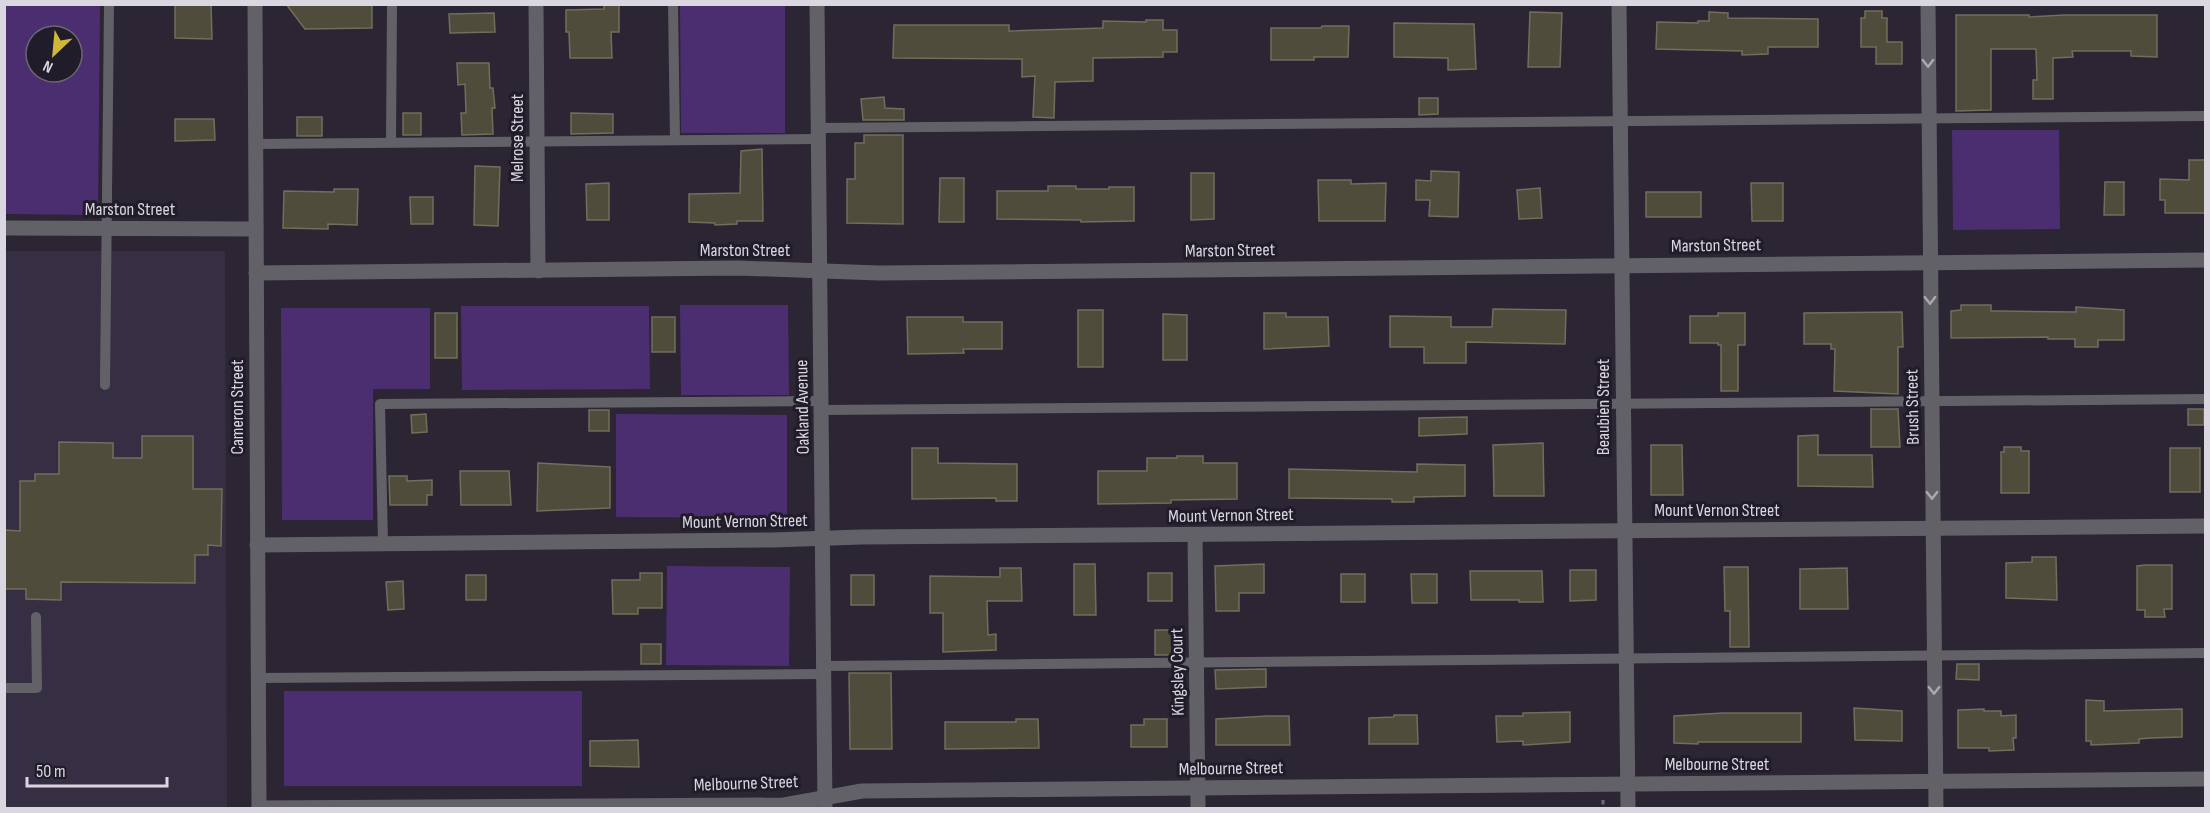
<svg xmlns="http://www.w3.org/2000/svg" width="2210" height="813" font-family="'Sofia Sans Condensed',sans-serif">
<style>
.built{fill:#362f43}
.grass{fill:#4b2e70;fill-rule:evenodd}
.building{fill:#4f4c3b;stroke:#716e5c;stroke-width:1.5}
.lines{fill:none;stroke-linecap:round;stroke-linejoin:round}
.path{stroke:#716c79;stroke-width:3;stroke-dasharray:4.5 4.5;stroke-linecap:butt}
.service{stroke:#636168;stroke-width:10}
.minor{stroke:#636168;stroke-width:15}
.tertiary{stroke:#636168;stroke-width:15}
.oneway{stroke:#aba8b1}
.labels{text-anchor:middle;stroke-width:6;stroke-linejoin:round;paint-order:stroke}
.street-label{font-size:18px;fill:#dbd7e1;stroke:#211c2a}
</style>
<rect width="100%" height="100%" fill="#2b2534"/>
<path class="built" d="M4,251H225L227,808H5Z"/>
<g class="grass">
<path d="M5,4L100,5L98,215L5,214ZM36,36H72V72H36Z"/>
<path d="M680,5H785V133H681Z"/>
<path d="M1952,130H2059L2060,229L1953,230Z"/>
<path d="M680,305H788L789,395H681Z"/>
<path d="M461,306H649L650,389L462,390Z"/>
<path d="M281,308H430V389H373V520H282Z"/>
<path d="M616,414L787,415V518L616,517Z"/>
<path d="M667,566L790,567L789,666L666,665Z"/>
<rect x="284" y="691" width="298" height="95"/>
</g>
<g class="building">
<path d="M175,4H211L212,39L175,38Z"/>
<path d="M286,4H372V28L305,29Z"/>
<path d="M604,4H619V32H611L612,58H570L569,32H566V10L604,9Z"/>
<path d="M1865,11H1882V18H1887V42H1902V64H1876V47H1861V18H1865Z"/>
<path d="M1530,12L1562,13L1560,67H1528Z"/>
<path d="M1709,12L1728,13V18L1818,19V47H1768V54L1742,55V51L1656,49L1657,22L1698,23V21H1709Z"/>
<path d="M494,13L495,32L450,33L449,14Z"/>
<path d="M1956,15H2029V17L2065,15H2157V57L2131,56V51H2072L2073,57L2053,58V99H2033V80H2037L2036,49H1991V110L1956,111Z"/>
<path d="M1146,20H1163V30H1177V52H1163V57L1093,58V81L1055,82L1054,118L1033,117L1035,76L1022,77V59L893,58L894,25H1009V31L1103,28V21L1146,22Z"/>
<path d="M1394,23L1474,24L1476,69L1448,70V58L1394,57Z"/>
<path d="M1322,26H1349L1348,57H1314V60H1271V28H1321Z"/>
<path d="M457,63H489L490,88H493L495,108H492L493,134L462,135L461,113H466L465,84L458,85Z"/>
<path d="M884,97L885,108L904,109V120H863L861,99Z"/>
<path d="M1419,98H1438V114L1419,115Z"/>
<rect x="403" y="113" width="18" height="22"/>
<path d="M571,113L613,114V133L571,134Z"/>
<rect x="297" y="117" width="25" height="19"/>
<path d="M175,119H214L215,140L175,141Z"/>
<path d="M864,135H903V224L847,223V179H855V143H864Z"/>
<path d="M762,149L763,221H737V224L715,225V223L689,222V194L740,193L741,151Z"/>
<path d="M2189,160H2205V213H2165V200H2160V179L2189,180Z"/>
<path d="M475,166L500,167L498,226L474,225Z"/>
<path d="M1431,171L1459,172L1458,217L1429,216L1430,200H1416V180L1431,181Z"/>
<path d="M1191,173H1214V219L1191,220Z"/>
<path d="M940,178H964V222H939Z"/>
<path d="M1318,180H1351V184L1386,183L1385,221H1319Z"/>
<path d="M2105,182H2124V215H2104Z"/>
<path d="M609,183V220H587L586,184Z"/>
<path d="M1751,183H1783V221H1752Z"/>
<path d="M1048,186H1076V189H1109V187H1134V221L1081,222V220L997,219V191H1048Z"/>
<path d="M1540,188L1542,218L1519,219L1517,190Z"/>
<path d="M334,189H358L357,225L328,224V229L283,228L284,191L334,192Z"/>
<rect x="1646" y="192" width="55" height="25"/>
<path d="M410,197H433V224H411Z"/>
<path d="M1961,305H1991V311H2001L2076,312V307L2124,310V340H2098V347H2075V339H2048V337L1951,338V311L1961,310Z"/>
<path d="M1493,309L1566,310L1565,344L1466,342V363H1424V347H1390V316L1451,317V327H1492Z"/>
<rect x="1078" y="310" width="25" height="57"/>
<path d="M1902,312L1903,347H1898V394L1834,391L1835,349H1831V344H1804V313Z"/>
<rect x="435" y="313" width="22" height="45"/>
<path d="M1264,313H1286V317H1328L1329,346L1264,349Z"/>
<path d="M1718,313H1745V345H1738V391H1721V345H1718V343H1690V316H1718Z"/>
<path d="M1163,314L1187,315V360H1163Z"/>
<rect x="652" y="317" width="23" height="35"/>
<path d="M907,317H963V322H1002V349H963L964,353L908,354Z"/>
<path d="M1871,409H1898L1900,447H1871Z"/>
<rect x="2188" y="409" width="16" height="16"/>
<rect x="589" y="410" width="20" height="21"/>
<path d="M426,414L427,432L412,433L411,415Z"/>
<path d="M1467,417V434L1419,436V418Z"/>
<path d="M1818,435V455H1872L1873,487L1798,486V436Z"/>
<path d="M142,436H193V489H222L221,546L208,545V555H195V583L61,582V600L26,599V589H5V530L20,531V481H35V474H59V442L113,443V458H142Z"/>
<path d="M1543,443L1544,496H1494L1493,445Z"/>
<path d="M1651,445H1682L1683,495H1651Z"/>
<path d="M2004,447H2021V451H2029V493H2001V452H2004Z"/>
<path d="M912,448H938V463L1017,464V501H996V498L912,499Z"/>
<rect x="2170" y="448" width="30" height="44"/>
<path d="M1177,456H1203V463H1237V499L1171,500V503L1098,504V471H1147V458H1177Z"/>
<path d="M538,463L610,467V508L537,511Z"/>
<path d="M1417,464L1465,465V496L1414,497V502H1392V499L1289,498V469L1417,472Z"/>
<path d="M460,471H509L511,505H461Z"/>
<path d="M389,476H407V481L432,480V495H427V505H390Z"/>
<path d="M2032,557H2056L2057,600L2006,598V563L2032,562Z"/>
<path d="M1074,564H1095L1096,615H1074Z"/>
<path d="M1264,564V593H1239V611H1216L1215,566Z"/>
<path d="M2146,565H2172V609H2164L2165,617H2145V610H2137V566Z"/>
<path d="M1724,567H1748L1749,647H1730V611H1725Z"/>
<path d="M1000,568H1021L1022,601H987L988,635L996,634V650L943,652V613H930V576L1000,577Z"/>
<path d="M1847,568L1848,609H1800V569Z"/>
<path d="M1570,570H1596V600L1570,601Z"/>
<path d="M1470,571H1542L1543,602H1519V600H1471Z"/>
<path d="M640,573H662V608H638V614H613L612,580H640Z"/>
<rect x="1148" y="573" width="24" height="28"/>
<rect x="1341" y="574" width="24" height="28"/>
<path d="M1411,574H1437V603H1412Z"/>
<rect x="466" y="575" width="20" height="25"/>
<rect x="851" y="575" width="23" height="30"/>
<path d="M403,581L404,609L388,610L386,582Z"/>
<rect x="1155" y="630" width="19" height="25"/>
<rect x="641" y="644" width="20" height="20"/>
<path d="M1957,664H1979V680L1956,679Z"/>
<path d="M1266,669V687L1216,689L1215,670Z"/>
<path d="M849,673H891L892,749H850Z"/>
<path d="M2086,700L2104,701V711L2182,709V737L2150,738L2139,739V743L2091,745V741H2086Z"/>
<path d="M1854,708L1902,711V741L1855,740Z"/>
<path d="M1984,709V711H2001V716L2016,715V738H2013L2014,750L1989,751V748H1958V710Z"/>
<path d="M1570,712V742L1523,745V741L1497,742L1496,716H1523V713Z"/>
<path d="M1723,713H1801V742H1698V744L1674,743V716Z"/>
<path d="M1394,715H1417L1418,744H1369V718L1394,717Z"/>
<path d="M1268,716H1289L1290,745H1216V719Z"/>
<path d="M1016,719H1038L1039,748L945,749V722H1016Z"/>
<path d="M1144,719H1167V747H1131V725H1144Z"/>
<path d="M638,740L639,767L590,766V741Z"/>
</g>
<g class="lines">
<path class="path" d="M1603,800V808"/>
<g class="service">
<path d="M673,4L675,140"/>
<path d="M818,128L2206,116"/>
<path d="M391,142L392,4"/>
<path d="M255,144L818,139"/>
<path d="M105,385L109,4"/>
<path d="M821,410L2206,399"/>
<path d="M383,544L380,404L821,401"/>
<path d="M824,666L2206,653"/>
<path d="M258,678L824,674"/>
<path d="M4,688H37L36,617"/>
</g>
<g class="minor">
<path d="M255,4L259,808"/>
<path d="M536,4L538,271"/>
<path d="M1619,4L1628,808"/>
<path d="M4,228L256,229"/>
<path d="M256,273L738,268L879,273L2206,260"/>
<path d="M1195,535L1198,808"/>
<path d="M257,545L772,540L861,537L2206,526"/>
<path d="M259,808L784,805L862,791L2206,779"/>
</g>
<g class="tertiary">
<path d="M817,4L825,808"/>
<path d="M1928,4L1936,808"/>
</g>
</g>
<defs><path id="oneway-chevron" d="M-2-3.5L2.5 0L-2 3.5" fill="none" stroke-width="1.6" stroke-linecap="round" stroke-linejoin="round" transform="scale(1.5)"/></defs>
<g class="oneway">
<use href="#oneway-chevron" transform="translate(1928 63) rotate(89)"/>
<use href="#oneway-chevron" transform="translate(1930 300) rotate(89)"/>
<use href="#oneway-chevron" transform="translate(1932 495) rotate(89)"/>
<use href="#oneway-chevron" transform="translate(1934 690) rotate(90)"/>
</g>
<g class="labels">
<g class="street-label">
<text transform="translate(517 138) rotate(-90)" y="6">Melrose Street</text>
<text x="130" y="215">Marston Street</text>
<text transform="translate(1716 245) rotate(-1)" y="6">Marston Street</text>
<text x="745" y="256">Marston Street</text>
<text transform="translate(1230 250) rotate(-1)" y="6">Marston Street</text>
<text transform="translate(237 407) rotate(-90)" y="6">Cameron Street</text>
<text transform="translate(802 407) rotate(-91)" y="6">Oakland Avenue</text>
<text transform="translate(1603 407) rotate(-90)" y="6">Beaubien Street</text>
<text transform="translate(1912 407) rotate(-91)" y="6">Brush Street</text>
<text x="1717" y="516">Mount Vernon Street</text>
<text transform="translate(1231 515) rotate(-1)" y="6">Mount Vernon Street</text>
<text transform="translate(745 521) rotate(-1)" y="6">Mount Vernon Street</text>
<text transform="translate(1177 672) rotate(-91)" y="6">Kingsley Court</text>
<text x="1717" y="770">Melbourne Street</text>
<text transform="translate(1231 768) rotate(-1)" y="6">Melbourne Street</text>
<text transform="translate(746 783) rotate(-2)" y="6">Melbourne Street</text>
</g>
</g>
<rect width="2210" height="813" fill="none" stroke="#dbd7e1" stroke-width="12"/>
<g transform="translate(54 54) rotate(206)"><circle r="28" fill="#211c2a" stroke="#6b6773" stroke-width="1.5"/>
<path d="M0-4.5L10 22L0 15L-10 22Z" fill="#cfb837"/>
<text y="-9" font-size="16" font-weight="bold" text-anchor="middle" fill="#dbd7e1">N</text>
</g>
<path d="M27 777v9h140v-9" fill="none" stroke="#dbd7e1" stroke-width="3"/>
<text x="36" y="777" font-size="18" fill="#dbd7e1" stroke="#211c2a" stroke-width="4.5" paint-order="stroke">50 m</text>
</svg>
